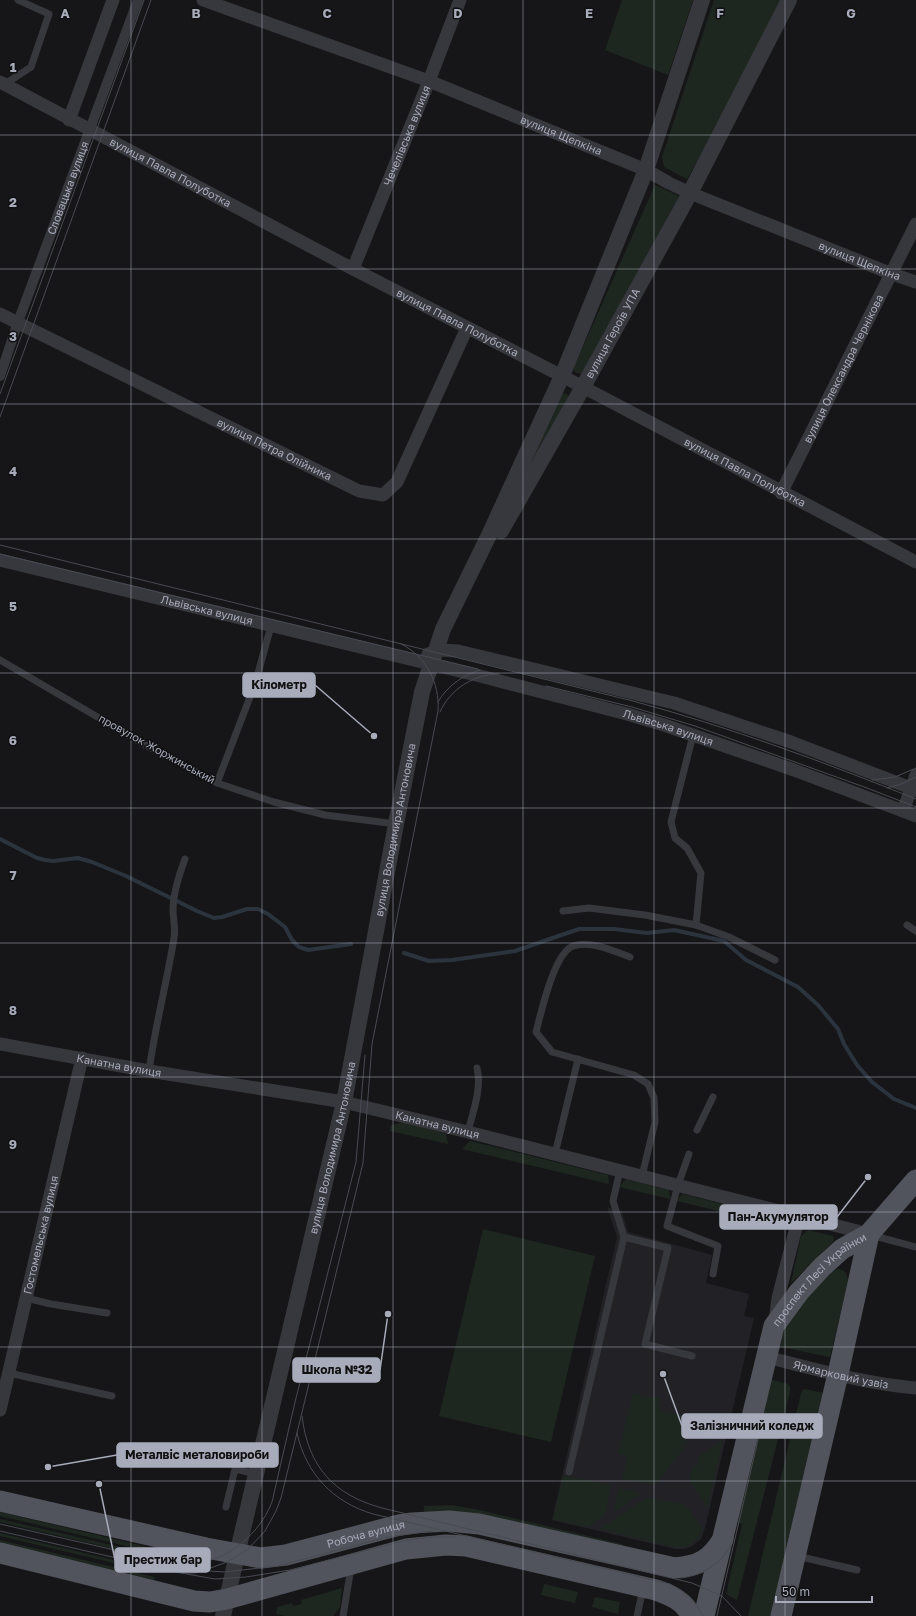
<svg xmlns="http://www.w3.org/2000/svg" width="916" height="1616" font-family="'Golos Text',sans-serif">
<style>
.built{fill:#222226}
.green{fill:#1e271f}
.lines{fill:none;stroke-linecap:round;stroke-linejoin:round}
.stream{stroke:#2b343e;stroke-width:4}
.service{stroke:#37373e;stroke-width:7}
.pedestrian{stroke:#37373e;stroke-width:10}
.minor{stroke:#37373e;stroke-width:13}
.tertiary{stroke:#37373e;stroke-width:16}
.primary{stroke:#52545d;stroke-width:21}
.tram{stroke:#494b53;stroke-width:1}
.grid{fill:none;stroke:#a7abba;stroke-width:1;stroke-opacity:0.55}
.labels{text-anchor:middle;stroke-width:3;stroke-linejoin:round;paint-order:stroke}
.street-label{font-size:11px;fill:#a7abba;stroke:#111113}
.grid-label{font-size:13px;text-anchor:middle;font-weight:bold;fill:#a7abba;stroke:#111113;stroke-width:3;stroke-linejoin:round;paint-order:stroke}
.leader{fill:none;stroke:#a7abba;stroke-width:1.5}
.callout-dot{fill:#a7abba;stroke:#111113;stroke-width:1.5}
.callout{fill:#a7abba;stroke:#a7abba;stroke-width:1.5}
.callout-label{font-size:12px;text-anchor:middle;font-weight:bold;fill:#111}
</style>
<rect width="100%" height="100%" fill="#161618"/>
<path class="built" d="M607,1207L622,1212L628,1232L712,1255L706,1283L749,1294L744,1316L754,1318L705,1528L701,1539L691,1547L684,1549H675L552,1520L617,1237Z"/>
<g class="green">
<path d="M622,0H693L668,75L605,50Z"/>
<path d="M714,0H789L687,179L664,167L662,157Z"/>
<path d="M655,185L679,196L582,374L576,373L573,369Z"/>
<path d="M562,393L567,394L569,397L536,455L534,456L533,454Z"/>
<path d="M404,1122L446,1134L448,1144L390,1131L391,1125Z"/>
<path d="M470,1141L608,1175L609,1184L462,1149Z"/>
<path d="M626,1179L669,1190L670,1199L619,1187Z"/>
<path d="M682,1194L778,1218L776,1225L677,1201Z"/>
<path d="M483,1229L595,1256L551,1442L439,1416Z"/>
<path d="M808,1230L833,1236L834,1241L791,1283L801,1236Z"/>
<path d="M838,1269C845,1269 848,1275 848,1282L830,1357L780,1347L786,1320L826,1275Z"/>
<path d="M770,1379L788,1384L790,1387V1392L737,1600L726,1594L742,1524L736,1522Z"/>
<path d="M804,1389L824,1393L772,1616H748L801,1393Z"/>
<path d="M633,1393L661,1399L659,1410L725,1426V1428L704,1442L696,1428L690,1427L683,1449L655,1485L622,1479L628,1456L618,1454Z"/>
<path d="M723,1440L707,1508L690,1481L692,1468L698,1465L700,1456Z"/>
<path d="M563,1475L611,1485L605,1515L588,1527L553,1519Z"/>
<path d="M619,1489L641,1493L613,1513Z"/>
<path d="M646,1498L685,1504L702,1528C699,1540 692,1546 679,1548L599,1529Z"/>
<path d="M451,1505L475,1509L622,1544V1548L448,1511L424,1512V1506Z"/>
<path d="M0,1512L160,1550V1554L0,1516Z"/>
<path d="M0,1519L159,1556L158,1559L0,1522Z"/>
<path d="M0,1533L156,1570V1573L0,1536Z"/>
<path d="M0,1540L155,1577L154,1580L0,1543Z"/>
<path d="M544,1584L578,1592L575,1603L541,1595Z"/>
<path d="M342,1588L340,1607L333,1616H285L276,1614L277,1607L292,1603L293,1606L302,1604L301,1600Z"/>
<path d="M595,1597L620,1602L618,1614L592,1607Z"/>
</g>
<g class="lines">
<g class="stream">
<path d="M0,839L37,858L45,860L53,861L78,858L92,862L126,876L197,911L214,918L222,917L247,909H258L268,914L285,927L292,940L299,947L308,950L351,944"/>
<path d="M404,953L429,961L452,960L515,951L579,929H614L647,933L674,930L724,941L746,960L798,987L818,1005L838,1029L844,1044L857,1065L872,1082L894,1099L916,1108"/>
</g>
<g class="service">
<path d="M5,84L31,67L49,14L18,0"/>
<path d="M0,660L147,746L217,783L274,802L325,815L396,824"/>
<path d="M693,735L671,822L675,838L687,848L701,873L696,925"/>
<path d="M217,783L255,684L271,626"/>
<path d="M563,911L589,908L645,915L696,925L729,937L775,960"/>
<path d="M907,925L916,931"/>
<path d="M630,957C614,951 590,940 573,946C554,953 541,1013 536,1032L552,1052L634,1075L648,1084L654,1098L655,1122L642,1176"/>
<path d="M149,1071C155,1026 167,982 174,938C176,928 173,920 173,910C173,893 179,875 185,859"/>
<path d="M697,1130L713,1097"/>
<path d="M468,1132C473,1111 482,1089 477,1068"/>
<path d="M555,1154L578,1059"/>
<path d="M689,1154L678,1185L667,1226L718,1246L713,1274"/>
<path d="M871,1235L916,1247"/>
<path d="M624,1237L668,1248L645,1344L692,1356"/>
<path d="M26,1298L51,1304L107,1313"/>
<path d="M9,1373L112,1396"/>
<path d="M569,1472L624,1237L613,1201L620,1170"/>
<path d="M226,1507L235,1469L256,1474"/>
<path d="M797,1556L857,1570"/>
<path d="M343,1616L351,1568"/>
<path d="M637,1616L643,1589"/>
</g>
<path class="pedestrian" id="s1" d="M0,376L18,322L138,0"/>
<g class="minor">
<path id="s2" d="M203,0L429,81L646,170L669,183L690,193L892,274L916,282"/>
<path id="s3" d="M0,82L353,269L562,376L916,562"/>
<path d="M69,120L113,0"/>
<path id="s4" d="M353,269L429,81L460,0"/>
<path id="s5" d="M0,314L359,491L383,495L397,482L467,328"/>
<path id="s6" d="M781,493L916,224"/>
<path id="s7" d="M0,560L480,676L627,714L664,725L794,770L916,816"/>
<path d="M428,654L441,650L458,651L674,703L791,742L916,790"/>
<path d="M903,811L916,775"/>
<path id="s8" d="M0,1044L149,1071L344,1102L468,1132L869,1234"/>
<path d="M775,1321L778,1298L799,1216"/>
<path id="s9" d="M766,1357C815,1369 866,1384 916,1388"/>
<path id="s10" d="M0,1410L82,1058"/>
</g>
<g class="tertiary">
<path id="s11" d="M501,531L583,387L690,193L789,0"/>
<path id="s12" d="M223,1616L239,1546L344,1102L396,824L422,692L443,629L490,533L562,376L646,170L702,0"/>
</g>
<g class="primary">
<path id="s13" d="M0,1501L206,1548L261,1558L286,1555L399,1525L412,1523L449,1521L479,1524L675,1568C699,1566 710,1560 723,1539"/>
<path d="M0,1553L194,1601L210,1602L227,1599L406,1549L446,1545L466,1546L656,1590C670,1595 685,1601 691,1616"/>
<path id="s14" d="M704,1616L774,1326L799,1292L822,1267L842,1249L869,1234L916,1180"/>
<path d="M781,1616L838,1374L869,1234"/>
</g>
<g class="tram">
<path d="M0,394L144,0"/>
<path d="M0,417L151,0"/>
<path d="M0,545L633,701C729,727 824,762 916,799"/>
<path d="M0,554L478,669"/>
<path d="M546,686L632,707L695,726L867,788L916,807"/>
<path d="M438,702C447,686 463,675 480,670"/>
<path d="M440,712C450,689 474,674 499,674"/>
<path d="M872,780L895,777L916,768"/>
<path d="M887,788L901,784L916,777"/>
<path d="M302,1416C308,1467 334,1495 382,1508L692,1583L722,1596L741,1616"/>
<path d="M297,1433C306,1474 333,1502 373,1514L670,1584C685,1592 695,1601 703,1616"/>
<path d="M0,1524L181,1565"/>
<path d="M0,1531L181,1573L215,1579L246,1577L290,1570L403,1541L430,1537H456"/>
<path d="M176,1564C218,1568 257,1540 272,1502L295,1402L356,1162L365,1055"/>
<path d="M209,1571L225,1572L277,1566L388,1537L432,1531"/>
<path d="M181,1573H195L205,1570L227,1562L247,1550L265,1531L276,1511L281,1498L363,1163L372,1044L438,711C440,683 426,656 401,644"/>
<path d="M680,1578C702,1576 721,1564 732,1544"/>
<path d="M717,1616L764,1414"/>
</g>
</g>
<path class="grid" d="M131,0V1616M262,0V1616M393,0V1616M523,0V1616M654,0V1616M785,0V1616M0,135H916M0,269H916M0,404H916M0,539H916M0,673H916M0,808H916M0,943H916M0,1077H916M0,1212H916M0,1347H916M0,1481H916"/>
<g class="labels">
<g class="street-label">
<text dy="4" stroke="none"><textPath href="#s4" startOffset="144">Чечелівська вулиця</textPath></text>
<text dy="4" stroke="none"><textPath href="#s2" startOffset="383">вулиця Щепкіна</textPath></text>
<text dy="4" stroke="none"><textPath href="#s3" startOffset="193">вулиця Павла Полуботка</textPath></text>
<text dy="4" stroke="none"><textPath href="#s1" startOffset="200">Словацька вулиця</textPath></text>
<text dy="4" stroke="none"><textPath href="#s2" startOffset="707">вулиця Щепкіна</textPath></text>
<text dy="4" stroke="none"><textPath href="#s3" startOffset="517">вулиця Павла Полуботка</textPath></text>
<text dy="4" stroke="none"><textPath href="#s11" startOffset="227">вулиця Героїв УПА</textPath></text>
<text dy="4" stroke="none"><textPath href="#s6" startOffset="139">вулиця Олександра Чернікова</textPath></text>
<text dy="4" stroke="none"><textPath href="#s5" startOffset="306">вулиця Петра Олійника</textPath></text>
<text dy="4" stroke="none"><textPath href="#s3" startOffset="841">вулиця Павла Полуботка</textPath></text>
<text dy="4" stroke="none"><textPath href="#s7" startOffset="213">Львівська вулиця</textPath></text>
<text dy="4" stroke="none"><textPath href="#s7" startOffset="689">Львівська вулиця</textPath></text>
<text transform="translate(157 749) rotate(29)" y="4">провулок Жоржинський</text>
<text dy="4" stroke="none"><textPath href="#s12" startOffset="805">вулиця Володимира Антоновича</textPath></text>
<text dy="4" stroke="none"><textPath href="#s8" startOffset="121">Канатна вулиця</textPath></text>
<text dy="4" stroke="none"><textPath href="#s8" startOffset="445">Канатна вулиця</textPath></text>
<text dy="4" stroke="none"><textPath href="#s12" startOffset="481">вулиця Володимира Антоновича</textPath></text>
<text dy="4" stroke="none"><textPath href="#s10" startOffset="180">Гостомельська вулиця</textPath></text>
<text dy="4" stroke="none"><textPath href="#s14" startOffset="364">проспект Лесі Українки</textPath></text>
<text dy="4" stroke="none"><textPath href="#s9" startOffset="77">Ярмарковий узвіз</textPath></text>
<text dy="4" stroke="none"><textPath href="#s13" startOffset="375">Робоча вулиця</textPath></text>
</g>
</g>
<g class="grid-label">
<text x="65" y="18">A</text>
<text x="196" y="18">B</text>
<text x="327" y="18">C</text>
<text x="458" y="18">D</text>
<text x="589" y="18">E</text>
<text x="720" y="18">F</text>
<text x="851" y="18">G</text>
<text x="13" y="72">1</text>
<text x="13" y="207">2</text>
<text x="13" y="341">3</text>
<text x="13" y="476">4</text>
<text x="13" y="611">5</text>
<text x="13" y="745">6</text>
<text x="13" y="880">7</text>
<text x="13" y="1015">8</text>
<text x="13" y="1149">9</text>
</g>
<path class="leader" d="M374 736L315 685M868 1177L837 1217M388 1314L380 1370M663 1374L682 1426M48 1467L117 1455M99 1484L115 1560"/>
<g class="callout-dot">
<circle cx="374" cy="736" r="4"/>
<circle cx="868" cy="1177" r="4"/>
<circle cx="388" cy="1314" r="4"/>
<circle cx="663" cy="1374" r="4"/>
<circle cx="48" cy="1467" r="4"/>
<circle cx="99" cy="1484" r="4"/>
</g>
<g class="callout">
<rect x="243" y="673" width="72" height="24" rx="4"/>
<rect x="720" y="1205" width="117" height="24" rx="4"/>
<rect x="293" y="1358" width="87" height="24" rx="4"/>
<rect x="682" y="1414" width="140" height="24" rx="4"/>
<rect x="117" y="1443" width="161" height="24" rx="4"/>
<rect x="115" y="1548" width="95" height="24" rx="4"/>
</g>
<g class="callout-label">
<text x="279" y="689">Кілометр</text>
<text x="778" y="1221">Пан-Акумулятор</text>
<text x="337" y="1374">Школа №32</text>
<text x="752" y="1430">Залізничний коледж</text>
<text x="197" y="1459">Металвіс металовироби</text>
<text x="163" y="1564">Престиж бар</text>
</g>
<path d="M776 1596v6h96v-6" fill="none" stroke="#a7abba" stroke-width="2"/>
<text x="782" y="1596" font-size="12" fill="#a7abba" stroke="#111113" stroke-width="3" paint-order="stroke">50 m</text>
</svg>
